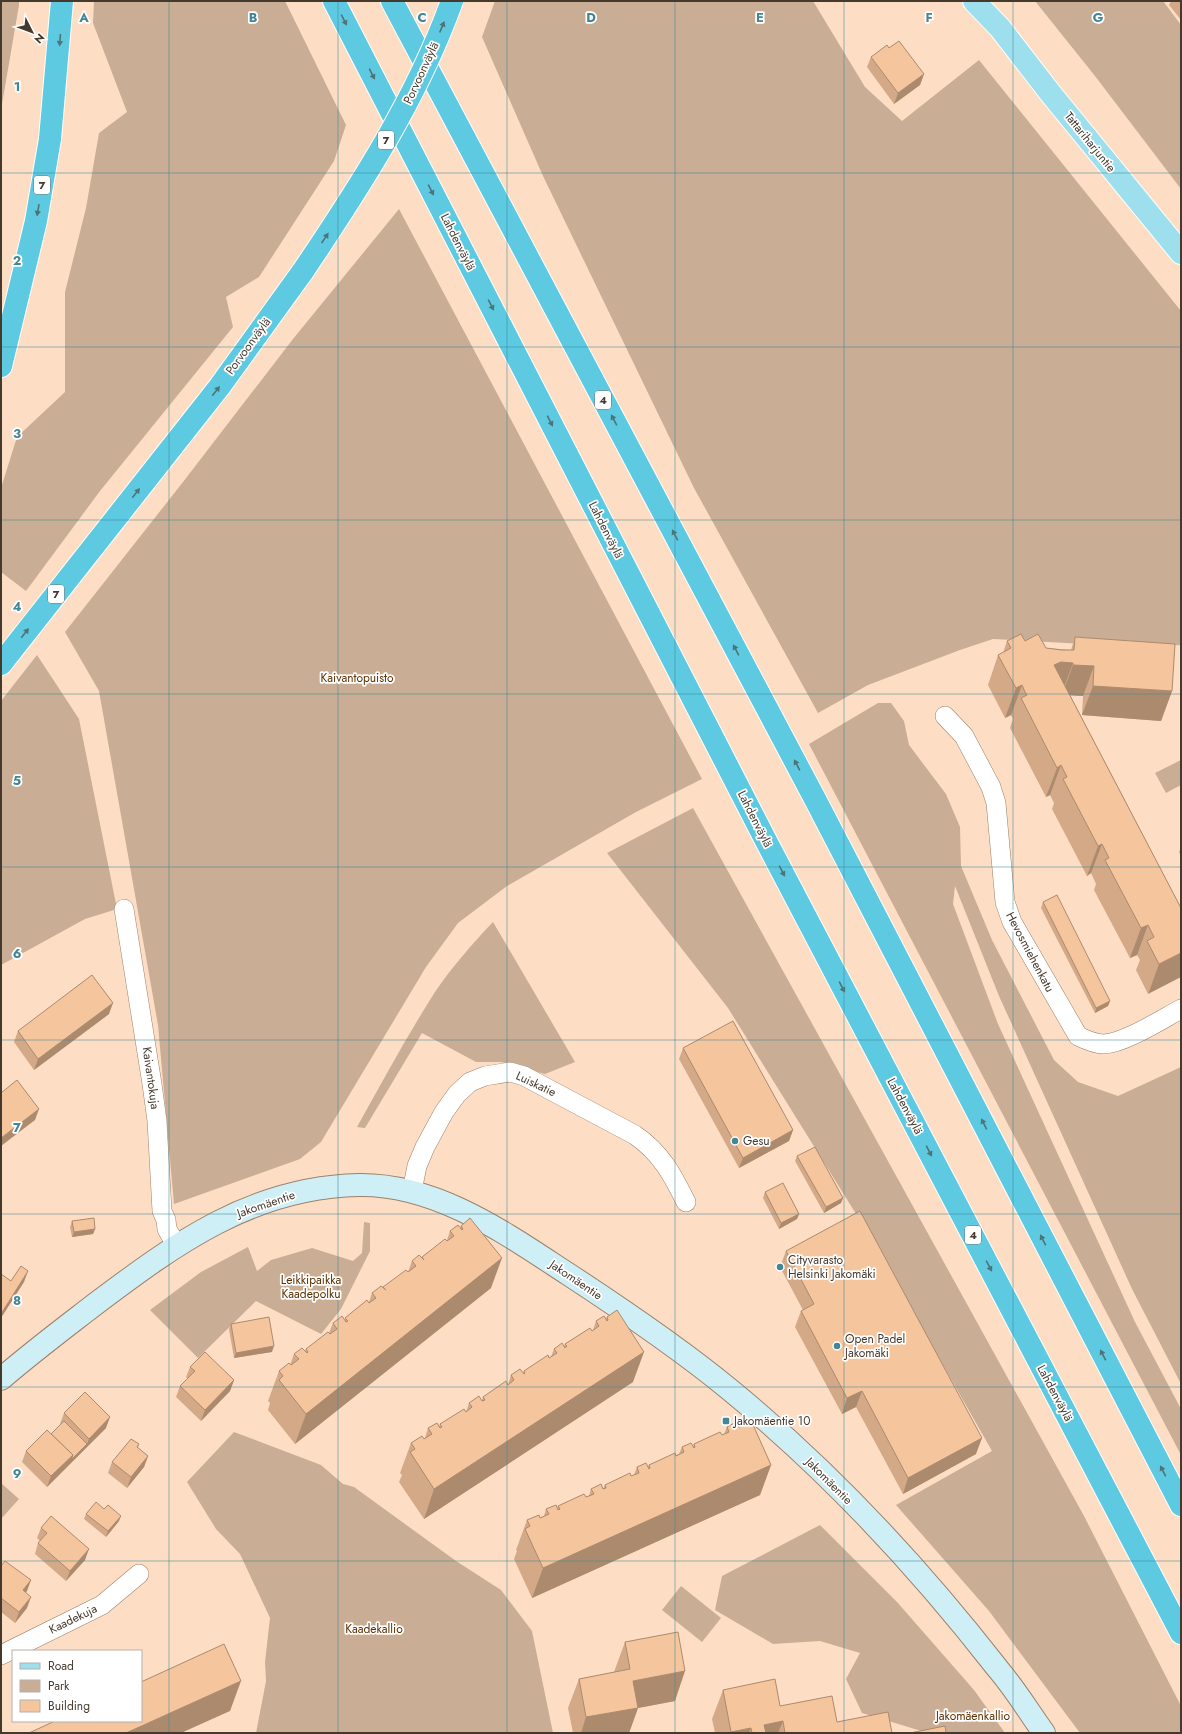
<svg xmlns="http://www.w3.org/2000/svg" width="1182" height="1734" font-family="Jost,sans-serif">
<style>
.green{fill:#caad95}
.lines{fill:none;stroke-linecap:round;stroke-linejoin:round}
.street-casing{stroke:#9d8069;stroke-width:20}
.secondary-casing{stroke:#9d8069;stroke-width:24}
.primary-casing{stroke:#fff;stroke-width:24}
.highway-casing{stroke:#fff;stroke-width:24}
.street{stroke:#fff;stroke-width:19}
.secondary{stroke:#ceeff6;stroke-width:22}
.primary{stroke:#9edfee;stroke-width:22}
.highway{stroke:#5dcae2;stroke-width:22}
.highway-bridge-casing{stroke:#fff;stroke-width:24;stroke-linecap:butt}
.highway-bridge{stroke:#5dcae2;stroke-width:22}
.wall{fill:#d3a987}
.shaded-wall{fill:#ac8a6e}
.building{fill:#f5c59d;stroke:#ac8a6e}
.oneway{fill:#4f7376}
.grid{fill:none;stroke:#438695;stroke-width:1;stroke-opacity:0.55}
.poi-dot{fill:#438695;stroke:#fff;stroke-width:1.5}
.labels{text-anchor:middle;stroke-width:3.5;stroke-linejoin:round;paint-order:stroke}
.shield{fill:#fff;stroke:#7d746d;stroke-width:1}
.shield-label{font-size:11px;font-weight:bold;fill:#45392e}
.street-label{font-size:12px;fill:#45392e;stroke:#fff}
.park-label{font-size:12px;fill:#5b3000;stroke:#fff}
.poi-label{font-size:12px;fill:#45392e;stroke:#fff;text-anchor:start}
.grid-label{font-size:13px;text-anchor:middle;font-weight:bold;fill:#438695;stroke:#fff;stroke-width:3.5;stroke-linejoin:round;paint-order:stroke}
</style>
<rect width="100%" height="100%" fill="#fddec4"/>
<g class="green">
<path d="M1,1H19V5L1,110Z"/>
<path d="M94,1H285L346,125L334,161L259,277L226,297L233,327L100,491L26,591L1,572V488L17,437L65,392V292L86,208L99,133L127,112L93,23Z"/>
<path d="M495,1H813L865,87L902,121L979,60L1181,311V645L1139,647L993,639L960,650L868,685L818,713L694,488L543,176L482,37Z"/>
<path d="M1035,1H1163L1181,25V189L1095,76Z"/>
<path d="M399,209L702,779L636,812L507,886L458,923L426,967L321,1142L300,1159L174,1204L158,1025L99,691L65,632L183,482L293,339Z"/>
<path d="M37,655L79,719L117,909L85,919L1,965V701Z"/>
<path d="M878,703H891L904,721L909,745L946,794L960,827L961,866L992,940L1054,1060L1078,1082L1118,1096L1181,1067V1384L1132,1289L999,996L955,886L953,904L998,1024L1135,1322L1181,1409V1455L809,744Z"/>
<path d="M1181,760V785L1166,793L1155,773Z"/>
<path d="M693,808L1084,1516L1181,1706V1733H1080L989,1611L896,1505L992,1451L866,1230L728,1008L607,853Z"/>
<path d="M493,922L575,1062L545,1074L501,1062H476L422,1033L365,1128L357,1127C382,1082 407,1036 435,992C452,967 472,944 493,922Z"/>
<path d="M364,1222L370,1223V1251L341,1309L321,1334L256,1301L198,1358L150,1310L201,1272L248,1247L257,1271L271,1260L312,1248L353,1261L362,1253Z"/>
<path d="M234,1432L321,1465L343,1484L354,1487L456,1561L501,1590L532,1631L553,1733H256L266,1681L265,1662L270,1618L240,1554L216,1529L187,1482Z"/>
<path d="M1,1483L19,1499L1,1519Z"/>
<path d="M820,1525L897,1602L974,1690L1005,1733H928L862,1713L846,1679L860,1653L820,1641L773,1644L715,1610L722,1576Z"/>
<path d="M681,1586L721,1618L702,1642L662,1610Z"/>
</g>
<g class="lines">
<g class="street-casing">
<g id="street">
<path d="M945,716L964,736L991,787L996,803L1005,902L1012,922L1078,1036C1086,1040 1095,1044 1104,1044C1125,1043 1162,1019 1181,1009"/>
<path d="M124,909L152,1084L157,1121L162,1211L166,1220L167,1229L176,1245"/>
<path d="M412,1191L417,1166L425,1147L444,1112L457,1094L470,1082L485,1076L510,1072L524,1076L635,1135C661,1153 672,1174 686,1202"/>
<path d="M1,1655L102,1605L139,1574"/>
</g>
</g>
<g class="secondary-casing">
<path id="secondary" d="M1,1379C31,1353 63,1329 94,1305C175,1244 252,1187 359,1185C437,1184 505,1233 568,1274C623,1310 678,1347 729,1389C827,1469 920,1569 998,1669C1015,1689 1029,1712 1044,1733"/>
</g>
<g class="primary-casing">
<path id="primary" d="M974,1L1000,28L1051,94L1181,253"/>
</g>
<g class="highway-casing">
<g id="highway">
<path d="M334,1L764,837L1181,1633"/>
<path d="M392,1L815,799L1181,1505"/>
<path d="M1,366L36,221L50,139L62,1"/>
<path d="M1,664L220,386L303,271"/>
</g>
</g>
<use href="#street" class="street"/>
<use href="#secondary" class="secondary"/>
<use href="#primary" class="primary"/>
<use href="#highway" class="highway"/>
<g class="highway-bridge-casing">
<path id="highway-bridge" d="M303,271C361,185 417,98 452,1"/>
</g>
<use href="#highway-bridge" class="highway-bridge"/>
</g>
<g class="wall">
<path d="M1171,1H1181V20L1169,5Z"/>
<path d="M889,48L924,74L920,85L894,104L867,67L871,57Z"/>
<path d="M1075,637L1172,691L1161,721L1082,715L1083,696L1070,695L1181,908L1148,994L1136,970L1140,960L1137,955L1130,958L1094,890L1096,884L1091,873L1087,876L1052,809L1054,803L1050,795L1046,797L1010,728L1013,719L1011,715L1005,718L988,685L998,655L1003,653L1007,641H1025L1046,648L1071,650Z"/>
<path d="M1181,847V856L1179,852Z"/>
<path d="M1043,902L1110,1001L1108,1006L1095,1013L1041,908Z"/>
<path d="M109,1014L34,1070L14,1042L18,1031Z"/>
<path d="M683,1048L793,1130L789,1141L739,1168L679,1059Z"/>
<path d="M797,1156L843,1198L841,1203L824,1213L795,1161Z"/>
<path d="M765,1192L799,1214L797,1219L779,1229L763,1198Z"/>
<path d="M470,1218L491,1288L295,1444L268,1410L270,1403L268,1401L279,1371L290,1365L294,1354L305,1351L306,1349L329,1333L333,1323L345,1320V1318L369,1302L372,1293L383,1288L408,1272L412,1261L422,1258V1257L447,1240L450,1231L460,1228L461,1226Z"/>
<path d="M72,1221L95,1229L93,1234L72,1237L70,1227Z"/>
<path d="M786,1251L976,1454L903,1494L856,1407L842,1414L795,1327L801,1311L803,1310L780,1267Z"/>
<path d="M617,1310L633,1382L424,1519L399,1482L402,1475L400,1473L411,1443L424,1439L425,1438L428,1428L439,1427L440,1424L466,1412L469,1403L482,1400L483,1397L508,1385L511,1375L523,1373L524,1371L549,1358L551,1357L554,1349L564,1346L565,1344L592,1331L593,1330L596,1321L606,1319L607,1317Z"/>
<path d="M231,1324L272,1352L234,1358L229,1329Z"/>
<path d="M190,1367L234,1380L230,1391L201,1421L176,1397L180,1386L188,1379L186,1377Z"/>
<path d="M64,1413L106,1428L47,1487L22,1462L26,1451L51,1434L60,1425V1424Z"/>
<path d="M739,1423L771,1465L760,1495L532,1598L514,1559L517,1551L516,1550L527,1520L540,1518L544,1516L546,1509H557L558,1506L586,1497L589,1496L591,1489H603L605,1485L634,1475L637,1467H648L649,1465L679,1454L682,1447L693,1446L694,1444L722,1435L724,1434L727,1427L738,1426Z"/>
<path d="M139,1444L138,1448L148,1456L144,1467L127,1488L108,1473L112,1462Z"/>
<path d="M104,1509L119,1521L106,1537L84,1519L86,1514Z"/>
<path d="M41,1528L85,1560L66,1581L35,1554L38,1543L40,1541L37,1538Z"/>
<path d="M1,1566L27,1591L25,1592L27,1608L15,1623L1,1612Z"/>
<path d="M625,1642L675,1701L638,1708L629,1733H573L568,1708L579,1679L614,1672Z"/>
<path d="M723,1690L837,1722L892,1733H715L712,1719Z"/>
</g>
<g class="shaded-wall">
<path d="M924,74L920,85L894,104L898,93Z"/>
<path d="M1061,662L1073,663L1062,693L1054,665Z"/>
<path d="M1073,665L1094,666L1083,696L1062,695Z"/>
<path d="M1022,685L1011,715L1005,718L1016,688Z"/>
<path d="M1093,686L1172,691L1161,721L1082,715Z"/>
<path d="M1061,765L1050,795L1046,797L1057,768Z"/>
<path d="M1102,844L1091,873L1087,876L1098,846Z"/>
<path d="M1148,925L1137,955L1130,958L1141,928Z"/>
<path d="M1181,953V977L1148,994L1159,964Z"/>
<path d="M1110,1001L1108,1006L1095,1013L1096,1008Z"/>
<path d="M113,1003L109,1014L34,1070L38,1059Z"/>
<path d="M39,1109L35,1120L1,1146V1138Z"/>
<path d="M793,1130L789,1141L739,1168L743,1158Z"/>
<path d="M843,1198L841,1203L824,1213L826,1207Z"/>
<path d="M799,1214L797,1219L779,1229L781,1223Z"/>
<path d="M95,1229L93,1234L72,1237L74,1232Z"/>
<path d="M502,1258L491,1288L295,1444L306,1414Z"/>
<path d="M28,1271L24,1282L1,1318V1314Z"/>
<path d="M274,1346L272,1352L234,1358L236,1353Z"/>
<path d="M644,1352L633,1382L424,1519L434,1489Z"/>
<path d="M234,1380L230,1391L201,1421L205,1410Z"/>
<path d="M862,1391L856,1407L842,1414L847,1398Z"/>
<path d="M110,1417L106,1428L47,1487L51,1476L73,1455L87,1444L89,1439Z"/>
<path d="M982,1438L976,1454L903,1494L908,1478Z"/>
<path d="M148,1456L144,1467L127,1488L131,1477Z"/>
<path d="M771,1465L760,1495L532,1598L543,1568Z"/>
<path d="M121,1516L119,1521L106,1537L108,1531Z"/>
<path d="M89,1549L85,1560L66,1581L70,1571Z"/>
<path d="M31,1580L27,1591L19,1601L23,1590Z"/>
<path d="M31,1597L27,1608L15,1623L19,1612Z"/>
<path d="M685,1671L675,1701L622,1711L633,1681Z"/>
<path d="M241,1681L230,1711L181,1733H126Z"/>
<path d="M638,1708L629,1733H581L586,1717Z"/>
<path d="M783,1721L778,1733H761L764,1725Z"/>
<path d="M751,1728L749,1733H731V1732Z"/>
</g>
<g class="building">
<path d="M899,41L924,74L898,93L871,57L887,45L889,48Z"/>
<path d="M1021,634L1025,641L1038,634L1046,648L1062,650H1074L1075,637L1175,644L1172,691L1093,686L1094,666L1073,665V663L1061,662L1054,665L1181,908V953L1159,964L1147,941L1154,937L1148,925L1141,928L1105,860L1109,858L1102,844L1098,846L1063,779L1067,777L1061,765L1057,768L1021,698L1027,695L1025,692L1022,685L1016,688L998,655L1011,648L1007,641Z"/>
<path d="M1057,895L1110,1001L1096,1008L1043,902Z"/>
<path d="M92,975L113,1003L38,1059L18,1031Z"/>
<path d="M733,1021L793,1130L743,1158L683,1048Z"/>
<path d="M17,1080L39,1109L1,1138V1093Z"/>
<path d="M815,1147L843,1198L826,1207L797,1156Z"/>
<path d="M783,1183L799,1214L781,1223L765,1192Z"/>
<path d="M860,1211L982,1438L908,1478L862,1391L847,1398L801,1311L814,1304L786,1251Z"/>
<path d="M94,1218L95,1229L74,1232L72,1221Z"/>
<path d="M470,1218L502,1258L306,1414L279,1380L283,1376L279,1371L289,1363L291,1365L299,1359L294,1354L302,1348L307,1353L308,1352L306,1349L328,1332L330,1334L337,1329L333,1323L342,1316L346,1322L348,1321L345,1318L367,1300L369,1303L376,1298L372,1293L381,1286L386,1290L383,1287L406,1270L408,1272L416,1266L412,1261L419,1255L424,1260L422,1257L445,1239L447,1241L454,1236L450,1231L458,1225L462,1230L463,1229L461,1226Z"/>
<path d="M21,1266L28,1271L1,1314V1274L11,1281Z"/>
<path d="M617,1310L644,1352L434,1489L410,1452L415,1449L411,1443L422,1436L424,1439L432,1434L428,1428L437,1423L440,1428L442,1427L440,1424L464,1409L466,1412L472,1407L469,1403L479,1396L482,1401L485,1400L483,1397L506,1381L508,1385L514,1380L511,1375L520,1369L524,1374L525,1373L524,1371L548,1355L549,1358L557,1353L554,1349L562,1343L565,1348L567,1346L565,1344L590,1328L592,1331L599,1326L596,1321L604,1316L607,1321L608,1320L607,1317Z"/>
<path d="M269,1317L274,1346L236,1353L231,1324Z"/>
<path d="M205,1352L234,1380L205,1410L180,1386L195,1371L190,1367Z"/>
<path d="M85,1392L110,1417L89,1439L64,1413Z"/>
<path d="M750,1418L771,1465L543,1568L525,1529L530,1526L527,1520L539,1515L540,1518L549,1514L546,1509L556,1505L558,1510L560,1509L558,1506L584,1494L586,1497L594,1494L591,1489L601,1484L603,1489L606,1488L605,1485L630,1473L631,1476L639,1473L637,1467L646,1463L649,1469L650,1468L649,1465L675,1453L676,1456L684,1452L682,1447L691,1443L694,1448L695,1447L694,1444L720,1432L722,1435L729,1432L727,1427L736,1422L739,1427H740L739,1423Z"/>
<path d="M64,1421L87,1444L71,1460L73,1455L51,1434Z"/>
<path d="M47,1430L73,1455L51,1476L26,1451Z"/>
<path d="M131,1439L139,1444L137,1447L148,1456L131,1477L112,1462Z"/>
<path d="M96,1502L104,1509L108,1505L121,1516L108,1531L86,1514Z"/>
<path d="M51,1516L89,1549L70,1571L38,1543L47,1533L41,1528Z"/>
<path d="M5,1561L31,1580L23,1590L31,1597L19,1612L1,1598V1566Z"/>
<path d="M678,1632L685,1671L633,1681L638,1708L586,1717L579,1679L630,1669L625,1642Z"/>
<path d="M224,1644L241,1681L126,1733H29L55,1721H141V1682Z"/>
<path d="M775,1679L780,1706L832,1696L837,1722L888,1712L892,1733H785L783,1721L764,1725L766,1733H752L751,1728L731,1732L723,1690Z"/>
<path d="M945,1726L946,1733H910Z"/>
</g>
<defs><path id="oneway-solid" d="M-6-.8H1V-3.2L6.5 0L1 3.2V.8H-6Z"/></defs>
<g class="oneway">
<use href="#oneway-solid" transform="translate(344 20) rotate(63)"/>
<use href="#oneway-solid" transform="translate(442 27) rotate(-67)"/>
<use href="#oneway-solid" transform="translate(60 40) rotate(94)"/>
<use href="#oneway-solid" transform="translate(372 74) rotate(63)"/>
<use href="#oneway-solid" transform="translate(431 190) rotate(63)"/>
<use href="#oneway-solid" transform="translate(38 210) rotate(100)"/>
<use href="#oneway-solid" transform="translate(325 238) rotate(-56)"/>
<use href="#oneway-solid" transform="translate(491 305) rotate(63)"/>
<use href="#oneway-solid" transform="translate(216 391) rotate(-52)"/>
<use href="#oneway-solid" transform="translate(614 420) rotate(-118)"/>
<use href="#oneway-solid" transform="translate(550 421) rotate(63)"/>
<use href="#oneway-solid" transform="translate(136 493) rotate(-52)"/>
<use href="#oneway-solid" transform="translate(675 535) rotate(-118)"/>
<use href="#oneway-solid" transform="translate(25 633) rotate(-52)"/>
<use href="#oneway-solid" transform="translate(736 650) rotate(-118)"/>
<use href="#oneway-solid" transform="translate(797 765) rotate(-118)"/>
<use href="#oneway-solid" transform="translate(782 871) rotate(62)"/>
<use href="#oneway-solid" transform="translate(842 987) rotate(62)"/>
<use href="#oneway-solid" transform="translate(984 1124) rotate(-117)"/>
<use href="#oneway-solid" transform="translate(929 1151) rotate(62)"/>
<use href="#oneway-solid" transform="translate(1043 1240) rotate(-117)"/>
<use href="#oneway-solid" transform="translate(989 1266) rotate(62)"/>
<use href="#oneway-solid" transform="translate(1103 1355) rotate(-117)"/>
<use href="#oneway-solid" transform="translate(1163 1471) rotate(-117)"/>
</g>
<path class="grid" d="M169,1V1733M338,1V1733M507,1V1733M675,1V1733M844,1V1733M1013,1V1733M1,173H1181M1,347H1181M1,520H1181M1,694H1181M1,867H1181M1,1040H1181M1,1214H1181M1,1387H1181M1,1561H1181"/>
<g class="poi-dot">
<circle cx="735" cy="1141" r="4"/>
<circle cx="780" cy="1267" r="4"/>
<circle cx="837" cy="1346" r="4"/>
<rect x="722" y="1417" width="8" height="8" rx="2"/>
</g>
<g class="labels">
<g class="shield">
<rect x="378" y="131" width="16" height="18" rx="3"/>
<rect x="34" y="176" width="16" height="18" rx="3"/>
<rect x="595" y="391" width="16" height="18" rx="3"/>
<rect x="48" y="585" width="16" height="18" rx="3"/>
<rect x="965" y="1226" width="16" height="18" rx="3"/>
</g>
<g class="shield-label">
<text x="386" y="144">7</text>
<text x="42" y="189">7</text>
<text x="603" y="404">4</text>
<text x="56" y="598">7</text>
<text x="973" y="1239">4</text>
</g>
<g class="street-label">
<text transform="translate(421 73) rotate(-65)" y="4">Porvoonväylä</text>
<text transform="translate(1090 142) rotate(51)" y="4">Tattariharjuntie</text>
<text transform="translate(458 242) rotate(63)" y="4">Lahdenväylä</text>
<text transform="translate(248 346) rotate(-54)" y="4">Porvoonväylä</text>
<text transform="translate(606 530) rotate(63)" y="4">Lahdenväylä</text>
<text transform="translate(755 819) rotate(63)" y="4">Lahdenväylä</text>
<text transform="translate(1030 952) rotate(62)" y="4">Hevosmiehenkatu</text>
<text transform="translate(151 1078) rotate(82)" y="4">Kaivantokuja</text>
<text transform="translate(536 1084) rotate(25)" y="4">Luiskatie</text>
<text transform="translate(905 1106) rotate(62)" y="4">Lahdenväylä</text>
<text transform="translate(266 1204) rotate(-19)" y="4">Jakomäentie</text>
<text transform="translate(576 1280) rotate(34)" y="4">Jakomäentie</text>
<text transform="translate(1055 1393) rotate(62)" y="4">Lahdenväylä</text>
<text transform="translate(829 1481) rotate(45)" y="4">Jakomäentie</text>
<text transform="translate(73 1619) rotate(-26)" y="4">Kaadekuja</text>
</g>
<g class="park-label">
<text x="357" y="682">Kaivantopuisto</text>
<text x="311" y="1284">Leikkipaikka<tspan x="311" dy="14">Kaadepolku</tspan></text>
<text x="374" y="1633">Kaadekallio</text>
<text x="973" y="1720">Jakomäenkallio</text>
</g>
<g class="poi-label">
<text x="743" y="1145">Gesu</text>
<text x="788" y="1264">Cityvarasto<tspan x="788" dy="14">Helsinki Jakomäki</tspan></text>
<text x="845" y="1343">Open Padel<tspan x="845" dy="14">Jakomäki</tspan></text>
<text x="734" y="1425">Jakomäentie 10</text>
</g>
</g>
<g class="grid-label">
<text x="84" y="22">A</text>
<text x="253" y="22">B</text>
<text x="422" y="22">C</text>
<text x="591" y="22">D</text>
<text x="760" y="22">E</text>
<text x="929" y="22">F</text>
<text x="1098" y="22">G</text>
<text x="17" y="91">1</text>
<text x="17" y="265">2</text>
<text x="17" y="438">3</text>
<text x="17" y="611">4</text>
<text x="17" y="785">5</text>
<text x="17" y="958">6</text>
<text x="17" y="1132">7</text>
<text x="17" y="1305">8</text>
<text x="17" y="1478">9</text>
</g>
<rect width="1182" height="1734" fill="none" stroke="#45392e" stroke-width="4"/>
<rect x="12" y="1650" width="130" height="72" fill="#ffffff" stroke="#b5b0ab"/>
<rect x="20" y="1663" width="20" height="6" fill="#9edfee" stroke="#b5b0ab"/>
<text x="48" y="1670" font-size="12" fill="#45392e">Road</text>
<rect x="20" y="1680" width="20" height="12" fill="#caad95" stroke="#b5b0ab"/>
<text x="48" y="1690" font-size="12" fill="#45392e">Park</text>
<rect x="20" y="1700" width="20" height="12" fill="#f5c59d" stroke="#b5b0ab"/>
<text x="48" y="1710" font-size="12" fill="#45392e">Building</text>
<g transform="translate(32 32) rotate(132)" stroke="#ffffff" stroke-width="3" paint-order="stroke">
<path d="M0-3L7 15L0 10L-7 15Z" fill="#45392e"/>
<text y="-6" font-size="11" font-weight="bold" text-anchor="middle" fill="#45392e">N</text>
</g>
</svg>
